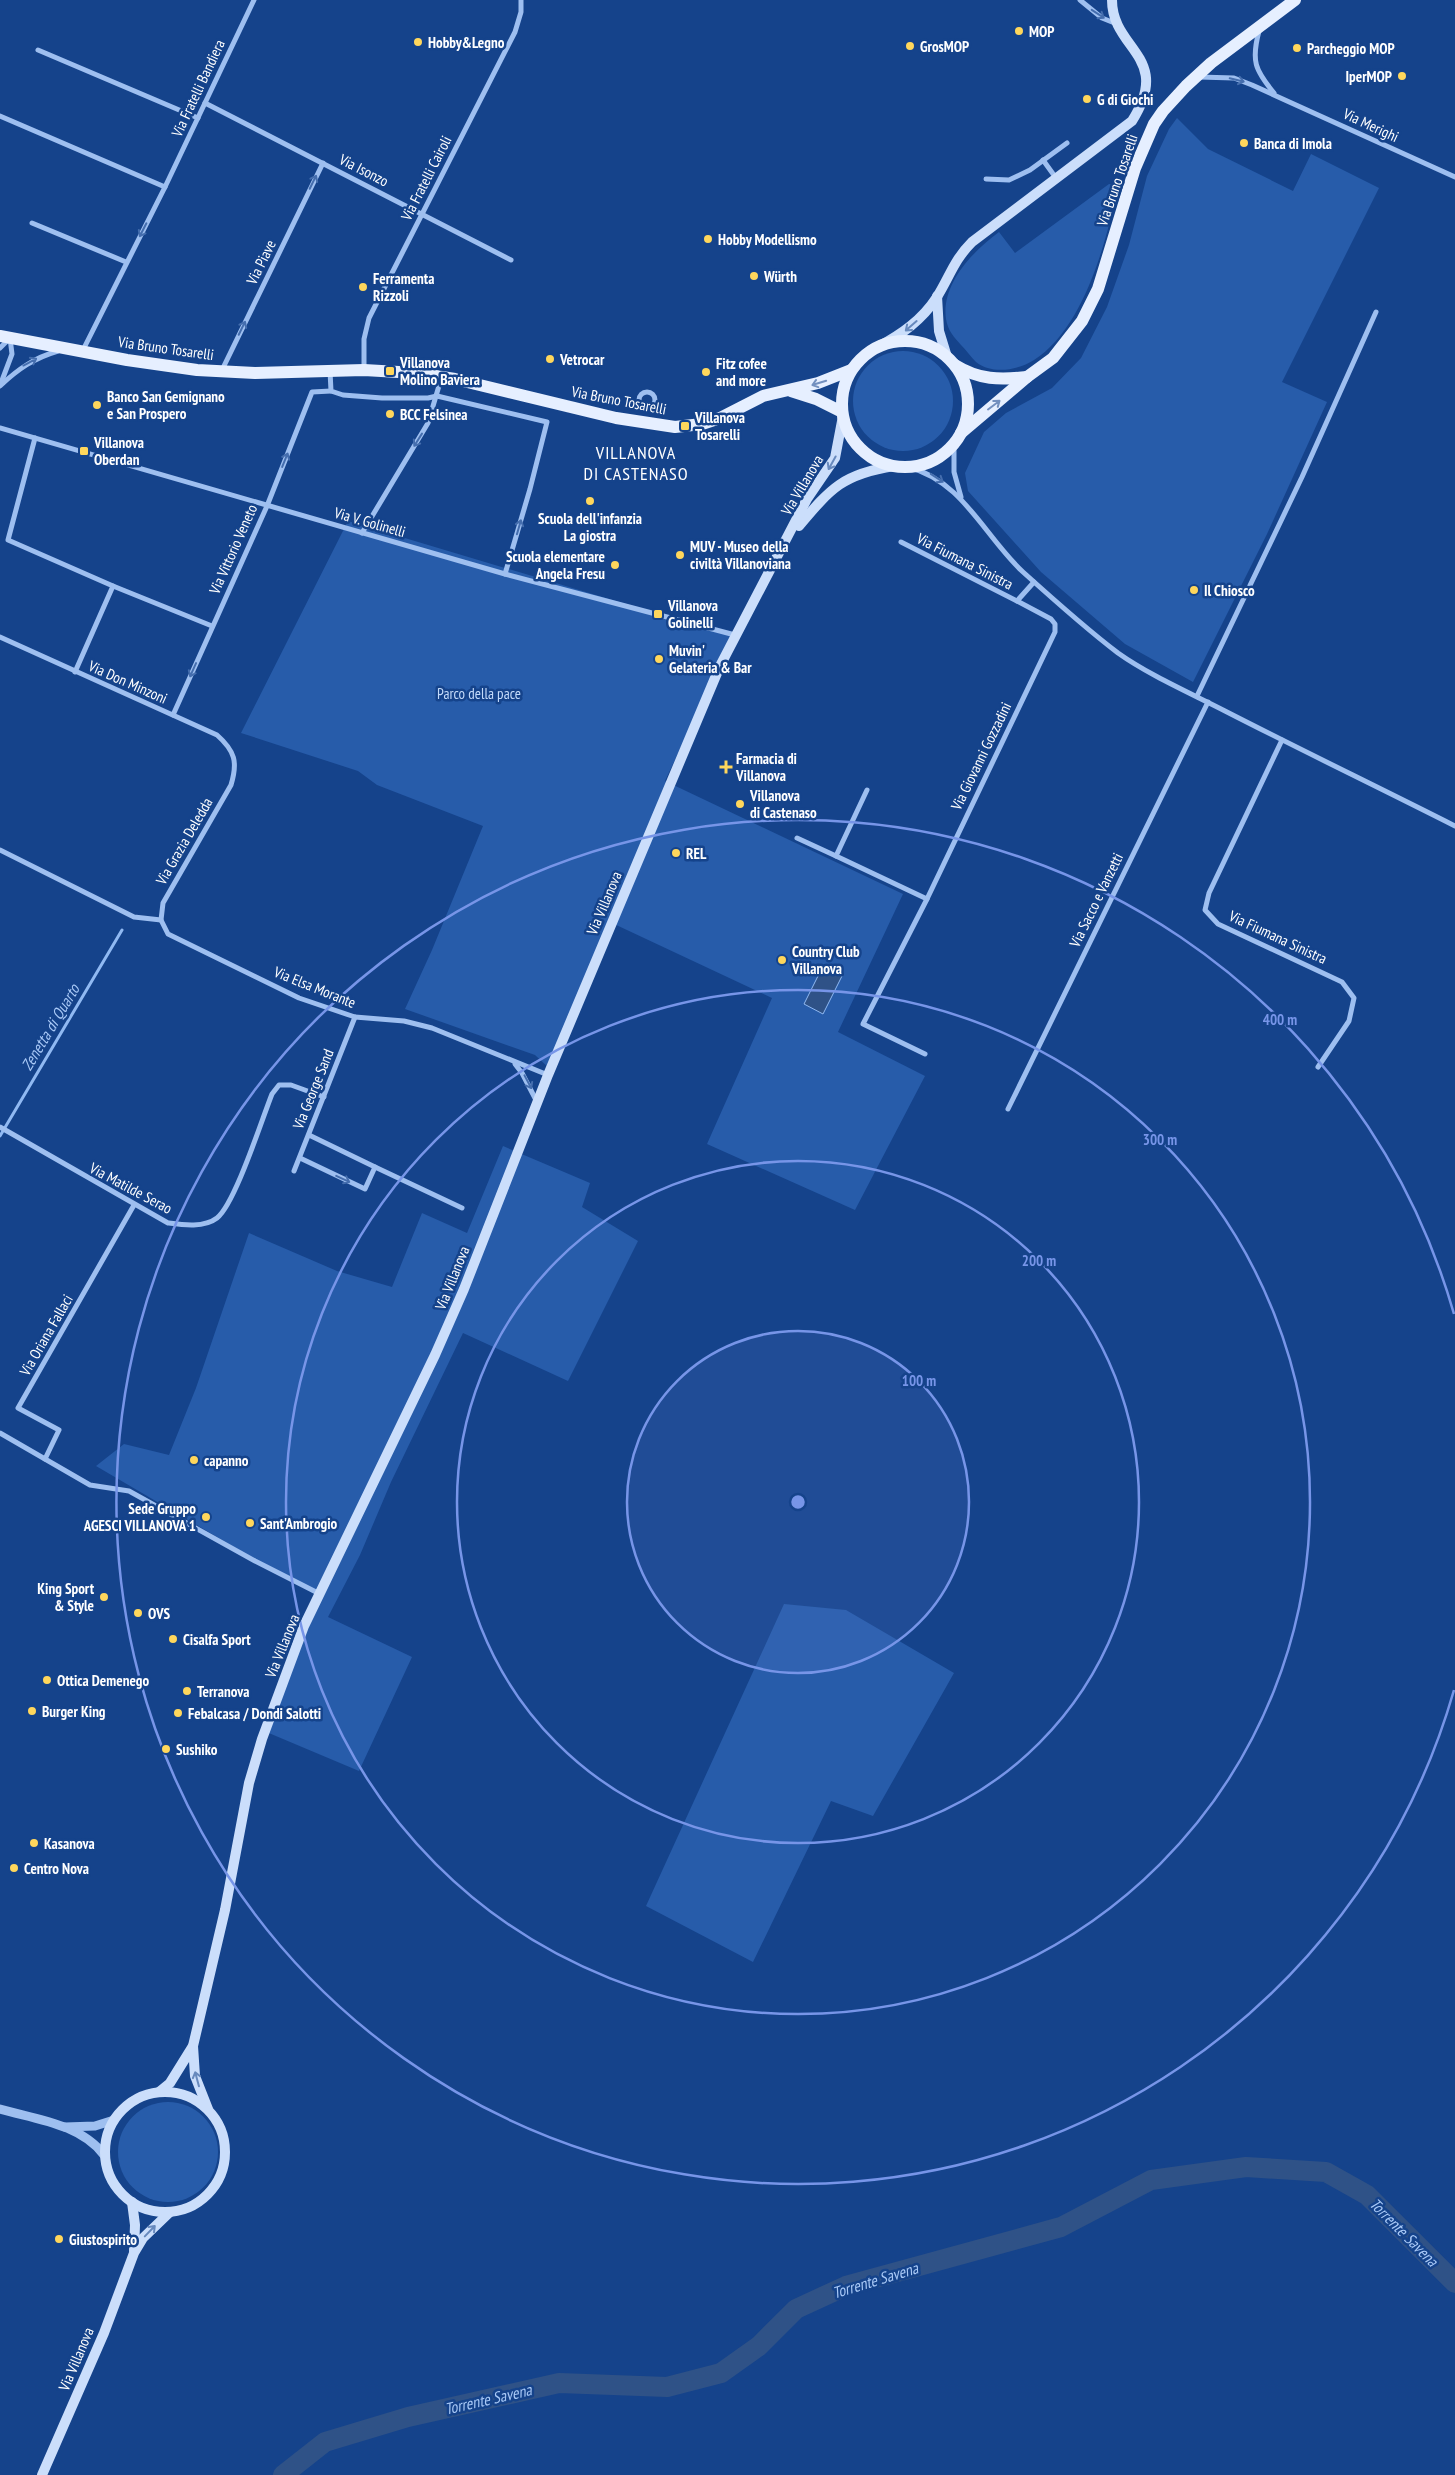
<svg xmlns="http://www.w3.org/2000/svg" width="1455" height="2475" viewBox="0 0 1455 2475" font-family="'PT Sans Narrow',sans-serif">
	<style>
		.green { fill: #275caa }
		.water { fill: #2f5287; stroke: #90b9f2 }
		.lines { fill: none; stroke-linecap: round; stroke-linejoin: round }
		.stream { stroke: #90b9f2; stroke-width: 3 }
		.river { stroke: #2f5287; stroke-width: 20 }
		.minor { stroke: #9ebff0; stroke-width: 5 }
		.tertiary { stroke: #9ebff0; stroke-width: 9 }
		.secondary { stroke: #cbdefb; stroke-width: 10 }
		.primary { stroke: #e6efff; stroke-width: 12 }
		.oneway { stroke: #456eae }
		.oneway2 { stroke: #6789bd }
		.oneway3 { stroke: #7390bf }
		.ring { fill: none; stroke: #7795e8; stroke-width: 2.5 }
		.poi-dot { fill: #ffd75c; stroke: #15438b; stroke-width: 2 }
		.labels { text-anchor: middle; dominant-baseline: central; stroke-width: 5; stroke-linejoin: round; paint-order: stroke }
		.poi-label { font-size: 15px; font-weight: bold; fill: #fff; stroke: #15438b; text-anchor: start }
		.street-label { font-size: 15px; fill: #fff; stroke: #15438b }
		.park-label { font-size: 15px; fill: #c4dbfb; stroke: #15438b }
		.water-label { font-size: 16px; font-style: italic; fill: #a9c9f7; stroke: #15438b }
		.quarter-label { font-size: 18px; letter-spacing: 1px; fill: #fff; stroke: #15438b }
		.centre { fill: #7795e8; stroke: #15438b; stroke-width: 2.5 }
		.ring-label { font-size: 15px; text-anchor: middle; font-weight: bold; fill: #7795e8; stroke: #15438b; stroke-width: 5; stroke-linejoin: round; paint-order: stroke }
	</style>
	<rect width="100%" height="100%" fill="#15438b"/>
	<g class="green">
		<polygon points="1177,118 1208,149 1293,191 1311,154 1379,188 1282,382 1327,402 1267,534 1193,682 1125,644 1041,572 968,491 965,473 984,432 1006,413 1052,388 1081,358 1107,307 1129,245 1147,176 1169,129"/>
		<path d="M1109,184L1116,185L1117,190C1106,244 1083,329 1034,360C1019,370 992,375 976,362C971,357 966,350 961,345C954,337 948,331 946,319C941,284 973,251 999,232L1015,253Z"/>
		<circle cx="903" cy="401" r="50"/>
		<polygon points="348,521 733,636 665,781 903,894 838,1032 925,1076 855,1210 707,1144 772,998 612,923 549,1068 535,1055 405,1009 432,950 483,826 377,785 358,771 241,733"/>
		<polygon points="503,1146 590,1183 582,1207 638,1241 568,1381 463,1333 391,1482 360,1555 328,1617 412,1657 359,1771 264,1731 316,1595 96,1466 124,1444 169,1455 196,1388 249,1233 337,1271 392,1287 422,1213 467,1233"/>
		<polygon points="784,1604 846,1610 954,1673 873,1816 831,1801 753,1962 646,1906"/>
		<circle cx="168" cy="2152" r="50"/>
	</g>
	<polygon class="water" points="823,966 842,976 823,1014 804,1004"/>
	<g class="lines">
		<polyline class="stream" points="0,1136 122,930"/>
		<polyline class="river" points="283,2475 325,2442 408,2417 559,2383 667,2387 721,2373 759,2346 796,2309 846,2286 1061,2227 1151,2180 1246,2167 1326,2172 1367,2195 1455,2283"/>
		<g class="minor">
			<polyline points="1080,0 1102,18 1117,24"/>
			<path d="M1259,31C1251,61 1255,70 1274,93"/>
			<polyline points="38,50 198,118"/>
			<polyline points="1199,77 1234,78 1252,85 1455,177"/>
			<polyline points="205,103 511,260"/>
			<polyline points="0,116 165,187"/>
			<polyline points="1043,160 1056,178"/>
			<polyline points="986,179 1009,180 1030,170 1067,143"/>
			<polyline points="32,223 126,262"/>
			<polyline points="0,348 10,338 12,354 1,383"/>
			<polyline points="83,350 165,187 254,0"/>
			<polyline points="222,370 323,163"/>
			<polyline points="364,370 364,339 369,318 515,32 521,12 521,0"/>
			<polyline points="330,371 331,391 343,395 382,398 428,398 437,396 547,422 530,489 505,574"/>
			<path d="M0,386C18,369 34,358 58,351"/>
			<circle cx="647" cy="400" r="8"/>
			<polyline points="0,428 505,574 735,635"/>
			<polyline points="35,438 8,540 113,586 75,672"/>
			<polyline points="954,444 954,472 961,497"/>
			<path d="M908,467C963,481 984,536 1023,572C1054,600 1085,628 1118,653C1149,675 1190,693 1225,711C1301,750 1378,787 1455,826"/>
			<polyline points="362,533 428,423 441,379"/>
			<polyline points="901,542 1017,601"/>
			<polyline points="113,586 212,626"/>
			<path d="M0,637L217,735C235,751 238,762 231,785L163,903L161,920L168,934L299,998L355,1017L404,1021L432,1028L548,1075"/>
			<polyline points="1197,696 1302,477 1376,312"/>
			<polyline points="173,715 267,506 312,392 331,391"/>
			<polyline points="1282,740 1209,893 1205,910 1218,924 1342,982 1354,998 1349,1021 1318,1067"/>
			<polyline points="867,790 836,856 927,899"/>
			<polyline points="797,838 836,856"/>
			<polyline points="0,850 134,917 161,920"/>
			<polyline points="925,1054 863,1024 927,899 1055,632 1055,624 1051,619 1017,601 1034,582"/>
			<polyline points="515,1064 522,1073 537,1102"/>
			<polyline points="1008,1109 1208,702"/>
			<path d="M0,1127L168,1223C183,1225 204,1228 217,1218C235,1204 262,1119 272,1094L279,1085H291L324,1097"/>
			<polyline points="300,1158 365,1189 375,1167 309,1135"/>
			<polyline points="375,1167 462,1208"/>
			<polyline points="294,1171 355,1017"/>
			<polyline points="0,1433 90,1485 129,1491 255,1561 320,1594"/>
			<polyline points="45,1459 59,1430 18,1408 134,1205"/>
		</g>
		<g class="tertiary">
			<path d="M0,2109C35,2119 81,2124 104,2155"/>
			<polyline points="65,2127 95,2126 114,2120"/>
		</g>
		<g class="secondary">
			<polyline points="937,296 939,331 947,357"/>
			<path d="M878,347C902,334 922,320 937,297C950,276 954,260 972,242L1132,121C1173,56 1112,50 1112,0"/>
			<path d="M799,526C831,488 843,474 894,466"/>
			<polyline points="193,2046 195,2076 208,2109"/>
			<polyline points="159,2092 170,2083 193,2046 225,1910 249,1783 262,1739 304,1626 435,1355 464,1289 548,1075 720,666 807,499 835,458 843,416"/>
			<circle cx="165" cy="2152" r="60"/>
			<polyline points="132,2202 135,2225 134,2251"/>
			<polyline points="42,2475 104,2333 134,2253 143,2238 170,2212"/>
		</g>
		<g class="primary">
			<polyline points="0,336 127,360 197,370 255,373 364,370 416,373 455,379 616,418 675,427 702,424 720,418 763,396 818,383 851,370"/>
			<circle cx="905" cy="404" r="63"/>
			<path d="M955,365C979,380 1000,380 1027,377"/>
			<polyline points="791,391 816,399 842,412"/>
			<polyline points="961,433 1027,377 1053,358 1082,321 1098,289 1135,168 1154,124 1163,111 1186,86 1211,63 1295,0"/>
		</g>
	</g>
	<defs><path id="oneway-shaft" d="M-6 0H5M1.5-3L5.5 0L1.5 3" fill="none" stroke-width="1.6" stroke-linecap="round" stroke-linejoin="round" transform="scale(1.25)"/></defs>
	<g class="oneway">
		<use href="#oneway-shaft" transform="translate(1098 14) rotate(33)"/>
		<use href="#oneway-shaft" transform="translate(1237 80) rotate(14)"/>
		<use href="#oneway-shaft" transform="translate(313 182) rotate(-64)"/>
		<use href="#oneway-shaft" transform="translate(143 230) rotate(117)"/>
		<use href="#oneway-shaft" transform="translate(242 328) rotate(-64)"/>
		<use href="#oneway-shaft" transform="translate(30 362) rotate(-28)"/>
		<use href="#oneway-shaft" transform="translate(418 440) rotate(122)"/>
		<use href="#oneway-shaft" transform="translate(285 460) rotate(-68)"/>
		<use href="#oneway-shaft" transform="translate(937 478) rotate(33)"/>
		<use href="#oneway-shaft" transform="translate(519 527) rotate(-74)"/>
		<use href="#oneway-shaft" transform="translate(193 670) rotate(114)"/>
		<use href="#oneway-shaft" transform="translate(528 1082) rotate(62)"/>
		<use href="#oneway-shaft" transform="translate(343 1179) rotate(25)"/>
	</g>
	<g class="oneway2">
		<use href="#oneway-shaft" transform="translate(911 326) rotate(139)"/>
		<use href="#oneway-shaft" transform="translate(832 463) rotate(119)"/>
		<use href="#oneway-shaft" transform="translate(197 2079) rotate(-105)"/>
		<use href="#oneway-shaft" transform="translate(150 2231) rotate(-46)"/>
	</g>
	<g class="oneway3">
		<use href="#oneway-shaft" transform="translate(819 383) rotate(163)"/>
		<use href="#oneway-shaft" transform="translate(994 405) rotate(-37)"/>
	</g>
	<circle cx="798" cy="1502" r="171" fill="#7795e8" fill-opacity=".12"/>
	<g class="ring">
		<circle cx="798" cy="1502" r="171"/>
		<circle cx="798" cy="1502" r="341"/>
		<circle cx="798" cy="1502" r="512"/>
		<path d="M1454 1690A682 682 0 1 1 1454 1314"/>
	</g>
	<g class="poi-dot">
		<circle cx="1019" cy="31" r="5"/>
		<circle cx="418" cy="42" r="5"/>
		<circle cx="910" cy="46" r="5"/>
		<circle cx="1297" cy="48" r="5"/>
		<circle cx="1402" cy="76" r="5"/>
		<circle cx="1087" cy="99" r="5"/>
		<circle cx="1244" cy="143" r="5"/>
		<circle cx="708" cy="239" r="5"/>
		<circle cx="754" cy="276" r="5"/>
		<circle cx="363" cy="287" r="5"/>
		<circle cx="550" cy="359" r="5"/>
		<rect x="385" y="366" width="10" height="10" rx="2.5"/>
		<circle cx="706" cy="372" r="5"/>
		<circle cx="97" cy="405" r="5"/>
		<circle cx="390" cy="414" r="5"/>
		<rect x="680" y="421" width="10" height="10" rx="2.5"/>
		<rect x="79" y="446" width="10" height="10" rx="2.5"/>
		<circle cx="590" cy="501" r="5"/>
		<circle cx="680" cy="555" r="5"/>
		<circle cx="615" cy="565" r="5"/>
		<circle cx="1194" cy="590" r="5"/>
		<rect x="653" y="609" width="10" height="10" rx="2.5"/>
		<circle cx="659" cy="659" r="5"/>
		<path d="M723.5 759.5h5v5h5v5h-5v5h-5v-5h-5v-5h5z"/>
		<circle cx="740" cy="804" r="5"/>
		<circle cx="676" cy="853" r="5"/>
		<circle cx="782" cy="960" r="5"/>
		<circle cx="194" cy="1460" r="5"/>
		<circle cx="206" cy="1517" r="5"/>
		<circle cx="250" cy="1523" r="5"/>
		<circle cx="104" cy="1597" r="5"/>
		<circle cx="138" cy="1613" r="5"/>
		<circle cx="173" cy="1639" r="5"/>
		<circle cx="47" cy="1680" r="5"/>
		<circle cx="187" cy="1691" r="5"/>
		<circle cx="32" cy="1711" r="5"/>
		<circle cx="178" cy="1713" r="5"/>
		<circle cx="166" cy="1749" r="5"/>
		<circle cx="34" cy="1843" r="5"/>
		<circle cx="14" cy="1868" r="5"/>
		<circle cx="59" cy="2239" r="5"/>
	</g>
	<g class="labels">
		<g class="poi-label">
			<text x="1029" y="31">MOP</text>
			<text x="428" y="42">Hobby&amp;Legno</text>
			<text x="920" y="46">GrosMOP</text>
			<text x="1307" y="48">Parcheggio MOP</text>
			<text x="1392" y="76" text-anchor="end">IperMOP</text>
			<text x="1097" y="99">G di Giochi</text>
			<text x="1254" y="143">Banca di Imola</text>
			<text x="718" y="239">Hobby Modellismo</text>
			<text x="764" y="276">Würth</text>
			<text x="373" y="278">Ferramenta<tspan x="373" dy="17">Rizzoli</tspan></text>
			<text x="560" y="359">Vetrocar</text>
			<text x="400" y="362">Villanova<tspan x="400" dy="17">Molino Baviera</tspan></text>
			<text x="716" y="363">Fitz cofee<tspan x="716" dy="17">and more</tspan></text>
			<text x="107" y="396">Banco San Gemignano<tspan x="107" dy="17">e San Prospero</tspan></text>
			<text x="400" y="414">BCC Felsinea</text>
			<text x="695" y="417">Villanova<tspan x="695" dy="17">Tosarelli</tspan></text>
			<text x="94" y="442">Villanova<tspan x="94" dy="17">Oberdan</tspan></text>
			<text x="590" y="518" text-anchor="middle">Scuola dell'infanzia<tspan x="590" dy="17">La giostra</tspan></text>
			<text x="690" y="546">MUV - Museo della<tspan x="690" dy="17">civiltà Villanoviana</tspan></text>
			<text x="605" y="556" text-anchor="end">Scuola elementare<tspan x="605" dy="17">Angela Fresu</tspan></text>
			<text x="1204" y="590">Il Chiosco</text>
			<text x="668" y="605">Villanova<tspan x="668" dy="17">Golinelli</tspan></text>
			<text x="669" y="650">Muvin'<tspan x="669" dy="17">Gelateria &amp; Bar</tspan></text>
			<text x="736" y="758">Farmacia di<tspan x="736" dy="17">Villanova</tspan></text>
			<text x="750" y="795">Villanova<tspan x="750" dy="17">di Castenaso</tspan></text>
			<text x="686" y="853">REL</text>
			<text x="792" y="951">Country Club<tspan x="792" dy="17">Villanova</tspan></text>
			<text x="204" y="1460">capanno</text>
			<text x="196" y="1508" text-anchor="end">Sede Gruppo<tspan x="196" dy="17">AGESCI VILLANOVA 1</tspan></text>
			<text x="260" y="1523">Sant'Ambrogio</text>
			<text x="94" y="1588" text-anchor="end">King Sport<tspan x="94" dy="17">&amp; Style</tspan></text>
			<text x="148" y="1613">OVS</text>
			<text x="183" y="1639">Cisalfa Sport</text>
			<text x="57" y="1680">Ottica Demenego</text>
			<text x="197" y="1691">Terranova</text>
			<text x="42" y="1711">Burger King</text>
			<text x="188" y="1713">Febalcasa / Dondi Salotti</text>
			<text x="176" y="1749">Sushiko</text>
			<text x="44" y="1843">Kasanova</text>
			<text x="24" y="1868">Centro Nova</text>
			<text x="69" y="2239">Giustospirito</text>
		</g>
		<g class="street-label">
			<text transform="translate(198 88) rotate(-65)">Via Fratelli Bandiera</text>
			<text transform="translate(1371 125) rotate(25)">Via Merighi</text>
			<text transform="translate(364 170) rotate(27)">Via Isonzo</text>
			<text transform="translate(426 178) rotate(-63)">Via Fratelli Cairoli</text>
			<text transform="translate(1117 180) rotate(-71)">Via Bruno Tosarelli</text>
			<text transform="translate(261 262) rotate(-64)">Via Piave</text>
			<text transform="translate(166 348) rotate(8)">Via Bruno Tosarelli</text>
			<text transform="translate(619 400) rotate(11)">Via Bruno Tosarelli</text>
			<text transform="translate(802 485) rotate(-59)">Via Villanova</text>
			<text transform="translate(370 522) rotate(16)">Via V. Golinelli</text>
			<text transform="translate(233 549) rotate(-66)">Via Vittorio Veneto</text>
			<text transform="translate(965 561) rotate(27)">Via Fiumana Sinistra</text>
			<text transform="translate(128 682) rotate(24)">Via Don Minzoni</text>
			<text transform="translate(981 756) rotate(-64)">Via Giovanni Gozzadini</text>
			<text transform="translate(184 841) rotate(-60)">Via Grazia Deledda</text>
			<text transform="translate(1096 900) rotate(-64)">Via Sacco e Vanzetti</text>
			<text transform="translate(604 903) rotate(-67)">Via Villanova</text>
			<text transform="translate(1278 937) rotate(25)">Via Fiumana Sinistra</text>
			<text transform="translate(315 987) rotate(22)">Via Elsa Morante</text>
			<text transform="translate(313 1089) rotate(-68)">Via George Sand</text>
			<text transform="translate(131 1188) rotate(28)">Via Matilde Serao</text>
			<text transform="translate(452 1278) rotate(-68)">Via Villanova</text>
			<text transform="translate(46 1335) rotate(-60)">Via Oriana Fallaci</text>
			<text transform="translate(282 1646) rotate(-68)">Via Villanova</text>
			<text transform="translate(76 2359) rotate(-67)">Via Villanova</text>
		</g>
		<g class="park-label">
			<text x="479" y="693">Parco della pace</text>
		</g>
		<g class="water-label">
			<text transform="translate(50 1027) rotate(-59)">Zenetta di Quarto</text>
			<text transform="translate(1404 2232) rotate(45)">Torrente Savena</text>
			<text transform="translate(875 2280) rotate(-17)">Torrente Savena</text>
			<text transform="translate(488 2399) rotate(-13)">Torrente Savena</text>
		</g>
		<g class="quarter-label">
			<text x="636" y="452">VILLANOVA<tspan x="636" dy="21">DI CASTENASO</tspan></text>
		</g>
	</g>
	<circle cx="798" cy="1502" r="8" class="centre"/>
	<g class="ring-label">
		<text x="1280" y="1025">400 m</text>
		<text x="1160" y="1145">300 m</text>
		<text x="1039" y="1266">200 m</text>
		<text x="919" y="1386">100 m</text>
	</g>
</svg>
